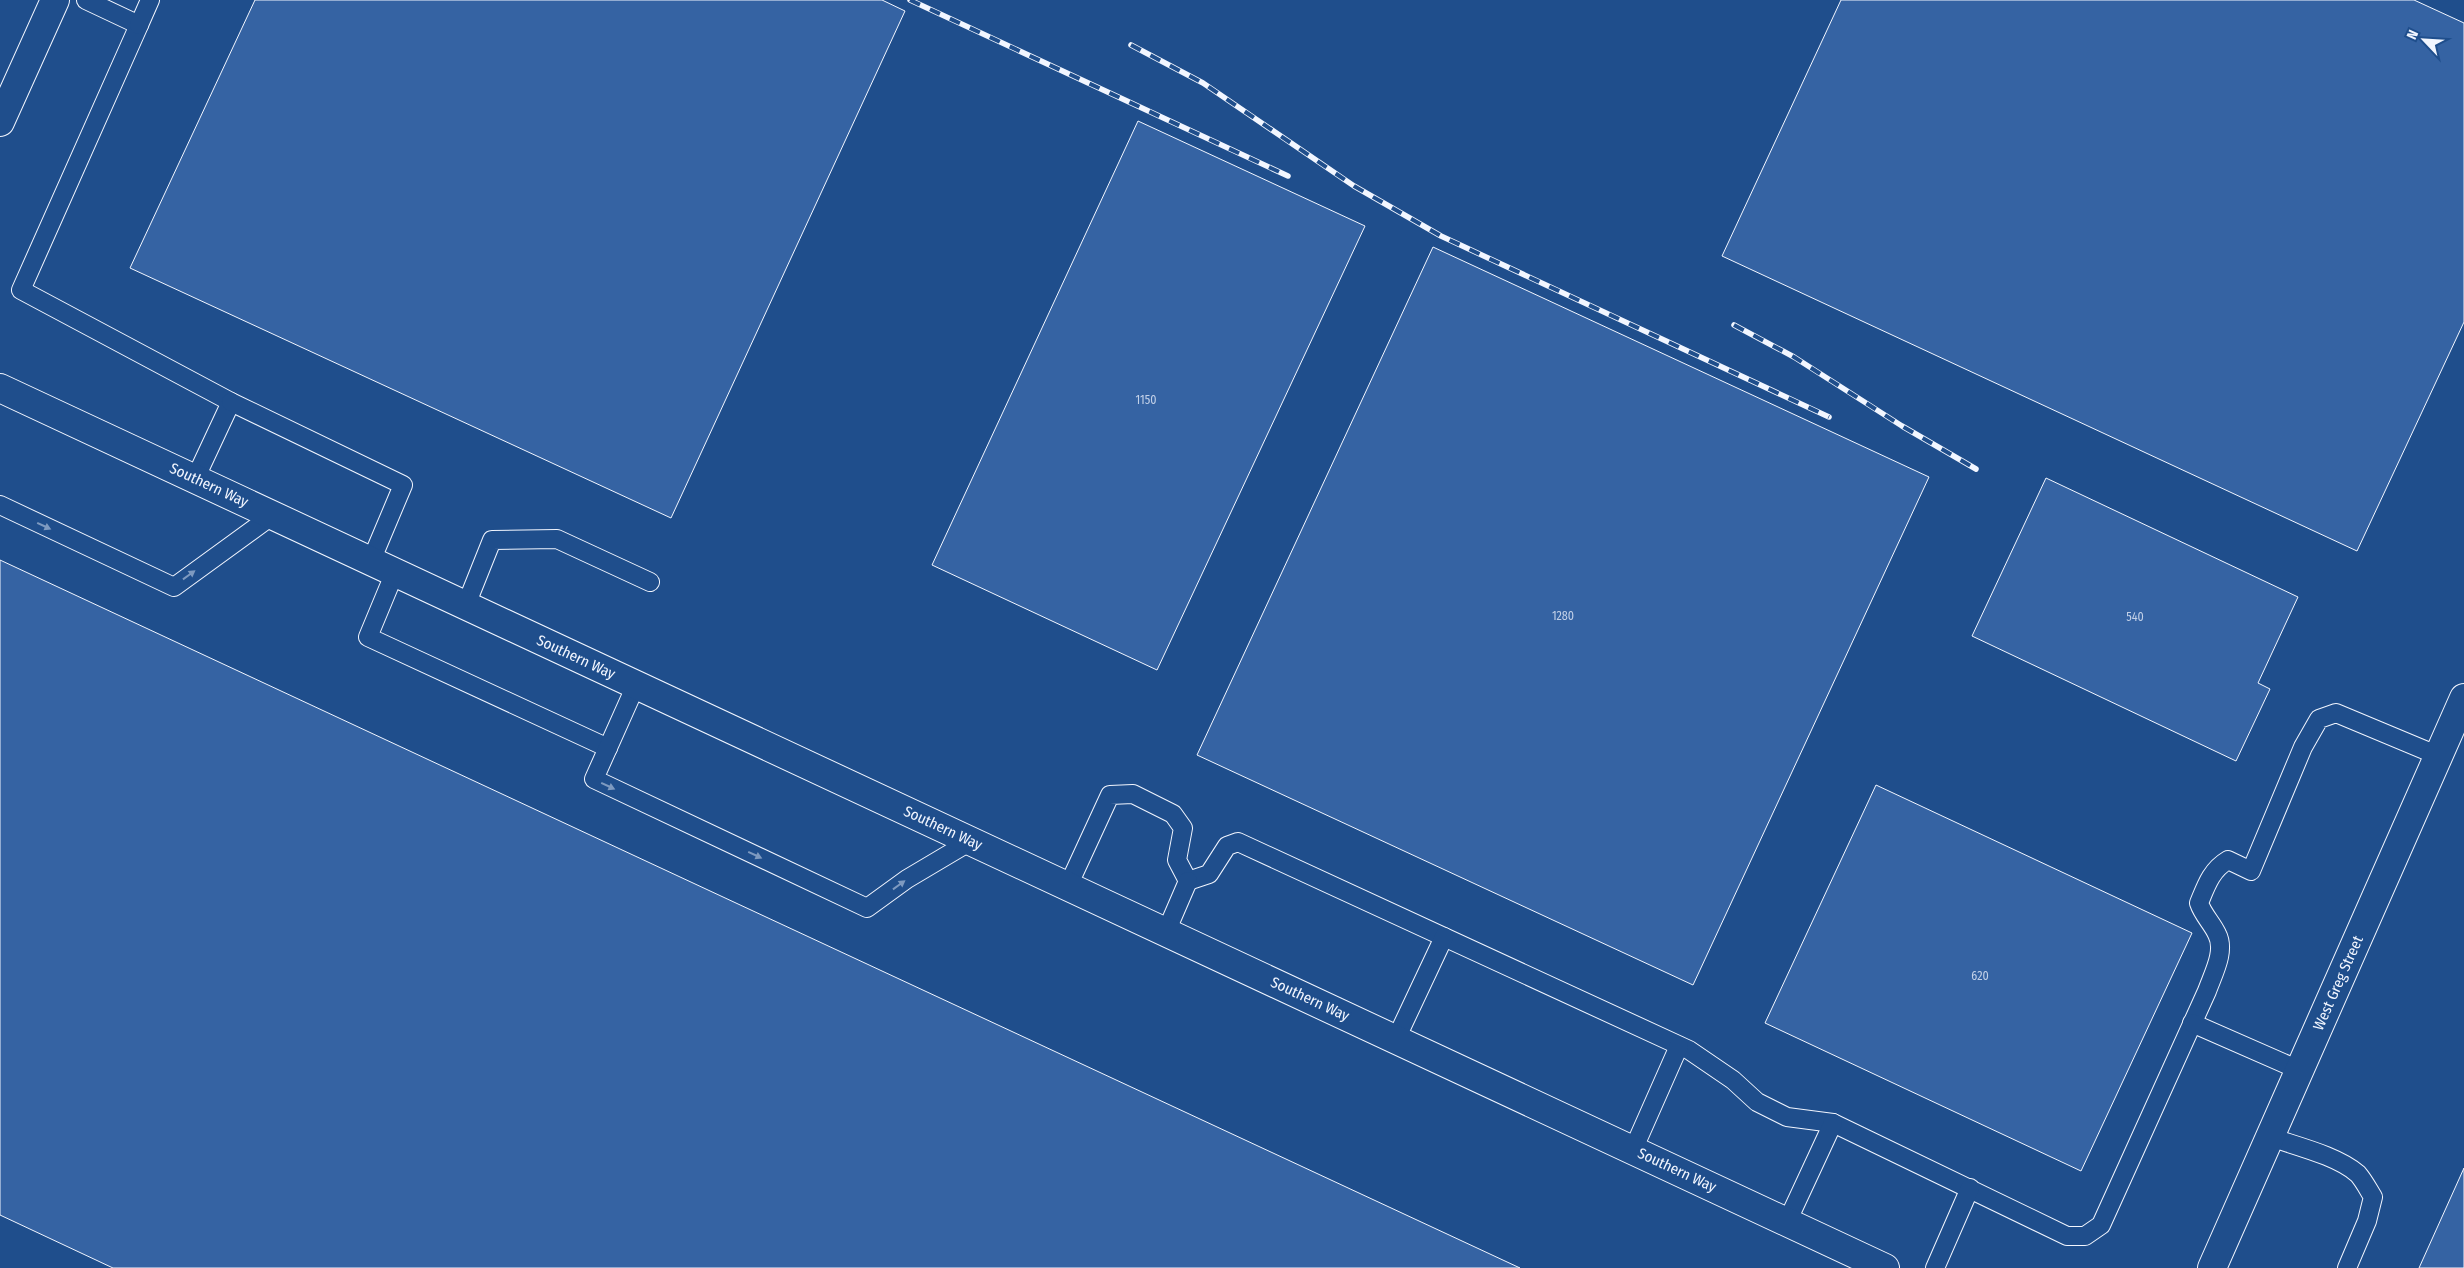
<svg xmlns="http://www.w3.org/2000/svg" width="2464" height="1268" viewBox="0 0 2464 1268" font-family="'Fira Sans Condensed',sans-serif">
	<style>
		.building { fill: #3563a3; stroke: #f2f6ff }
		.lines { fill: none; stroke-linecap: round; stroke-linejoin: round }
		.lane-casing { stroke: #f2f6ff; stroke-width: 20 }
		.street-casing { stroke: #f2f6ff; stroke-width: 30 }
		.secondary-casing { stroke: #f2f6ff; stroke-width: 30 }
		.lane { stroke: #1f4e8c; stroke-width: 18 }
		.street { stroke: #1f4e8c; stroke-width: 28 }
		.secondary { stroke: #1f4e8c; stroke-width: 28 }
		.rail-casing { stroke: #f2f6ff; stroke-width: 5.5 }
		.rail { stroke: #1f4e8c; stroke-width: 4; stroke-dasharray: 11; stroke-linecap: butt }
		.oneway { fill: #7e9ac0 }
		.labels { text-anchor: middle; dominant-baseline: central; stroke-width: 4; stroke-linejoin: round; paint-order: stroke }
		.number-label { font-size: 12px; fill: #c3d1e8 }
		.street-label { font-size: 15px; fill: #f2f6ff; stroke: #1f4e8c }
	</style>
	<rect width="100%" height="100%" fill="#1f4e8c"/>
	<g class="building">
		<polygon points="255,0 882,0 905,11 671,518 130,268"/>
		<polygon points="1841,0 2414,0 2464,23 2464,322 2357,551 1722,256"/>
		<polygon points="1138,121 1365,226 1157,670 932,565"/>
		<polygon points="1433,247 1929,477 1693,985 1197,755"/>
		<polygon points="2046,478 2298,597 2258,683 2270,689 2236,761 1972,636"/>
		<polygon points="0,560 708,890 1520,1268 113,1268 0,1215"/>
		<polygon points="1876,785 2192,933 2081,1171 1765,1023"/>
		<polygon points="2464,1168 2464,1268 2419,1268"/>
	</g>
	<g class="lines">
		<g class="lane-casing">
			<g id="lane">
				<polyline points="86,0 139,25 21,290 231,402 195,479"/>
				<polyline points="139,25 150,0"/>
				<polyline points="231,402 403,485 371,561"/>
				<polyline points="0,505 174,587 273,515"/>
				<polyline points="395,572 368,637 608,748"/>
				<polyline points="466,605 492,540 557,539 650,582"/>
				<polyline points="636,685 594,779 867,908 907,879 971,841"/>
				<path d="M1068,886L1110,795L1133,794L1173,814L1183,828L1177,860L1188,881L1209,874L1227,846L1238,842L1689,1050L1733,1080L1757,1102L1787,1117L1833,1123L2067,1236H2085L2101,1225L2207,991C2213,974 2226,951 2217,934C2212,923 2203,915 2199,903C2206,886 2211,870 2228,860L2251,871L2303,747L2319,719L2336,713L2439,756"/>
				<polyline points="1166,932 1188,881"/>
				<polyline points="2192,1023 2299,1070"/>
				<polyline points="1396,1039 1444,937"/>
				<path d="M2270,1137C2296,1146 2338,1156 2358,1174C2364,1181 2368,1189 2373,1197L2367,1221L2347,1268"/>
				<polyline points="1633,1150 1679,1046"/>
				<polyline points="1787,1222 1833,1123"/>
				<polyline points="1935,1268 1970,1188"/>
			</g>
		</g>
		<g class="street-casing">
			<g id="street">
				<polyline points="0,122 55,0"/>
				<polyline points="0,388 1885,1268"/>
			</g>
		</g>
		<g class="secondary-casing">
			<polyline id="secondary" points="2212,1268 2464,698"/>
		</g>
		<use href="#lane" class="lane"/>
		<use href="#street" class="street"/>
		<use href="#secondary" class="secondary"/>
		<g class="rail-casing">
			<g id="rail">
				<polyline points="910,0 1288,176"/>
				<polyline points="1131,45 1203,83 1354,186 1441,236 1829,417"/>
				<polyline points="1734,325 1794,357 1902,426 1976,469"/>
			</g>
		</g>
		<use href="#rail" class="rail"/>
	</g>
	<defs><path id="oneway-solid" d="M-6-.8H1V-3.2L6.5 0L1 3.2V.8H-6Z" transform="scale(1.25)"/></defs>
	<g class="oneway">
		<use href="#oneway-solid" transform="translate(44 526) rotate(25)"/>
		<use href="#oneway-solid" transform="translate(189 575) rotate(-36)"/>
		<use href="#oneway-solid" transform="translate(608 786) rotate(25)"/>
		<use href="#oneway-solid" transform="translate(755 855) rotate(25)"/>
		<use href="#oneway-solid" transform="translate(899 885) rotate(-36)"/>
	</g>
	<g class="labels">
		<g class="number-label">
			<text x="1146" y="400">1150</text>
			<text x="1563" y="616">1280</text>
			<text x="2135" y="617">540</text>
			<text x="1980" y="976">620</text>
		</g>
		<g class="street-label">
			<text transform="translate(209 485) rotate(25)">Southern Way</text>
			<text transform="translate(576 657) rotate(25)">Southern Way</text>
			<text transform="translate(943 828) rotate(25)">Southern Way</text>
			<text transform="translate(2338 983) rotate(-66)">West Greg Street</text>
			<text transform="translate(1310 999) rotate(25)">Southern Way</text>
			<text transform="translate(1677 1170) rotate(25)">Southern Way</text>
		</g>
	</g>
	<g transform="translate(2424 40) rotate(295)" stroke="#1f4e8c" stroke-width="4" paint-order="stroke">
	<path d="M0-4L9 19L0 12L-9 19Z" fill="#f2f6ff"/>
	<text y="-8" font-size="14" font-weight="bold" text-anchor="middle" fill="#f2f6ff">N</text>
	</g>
</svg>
